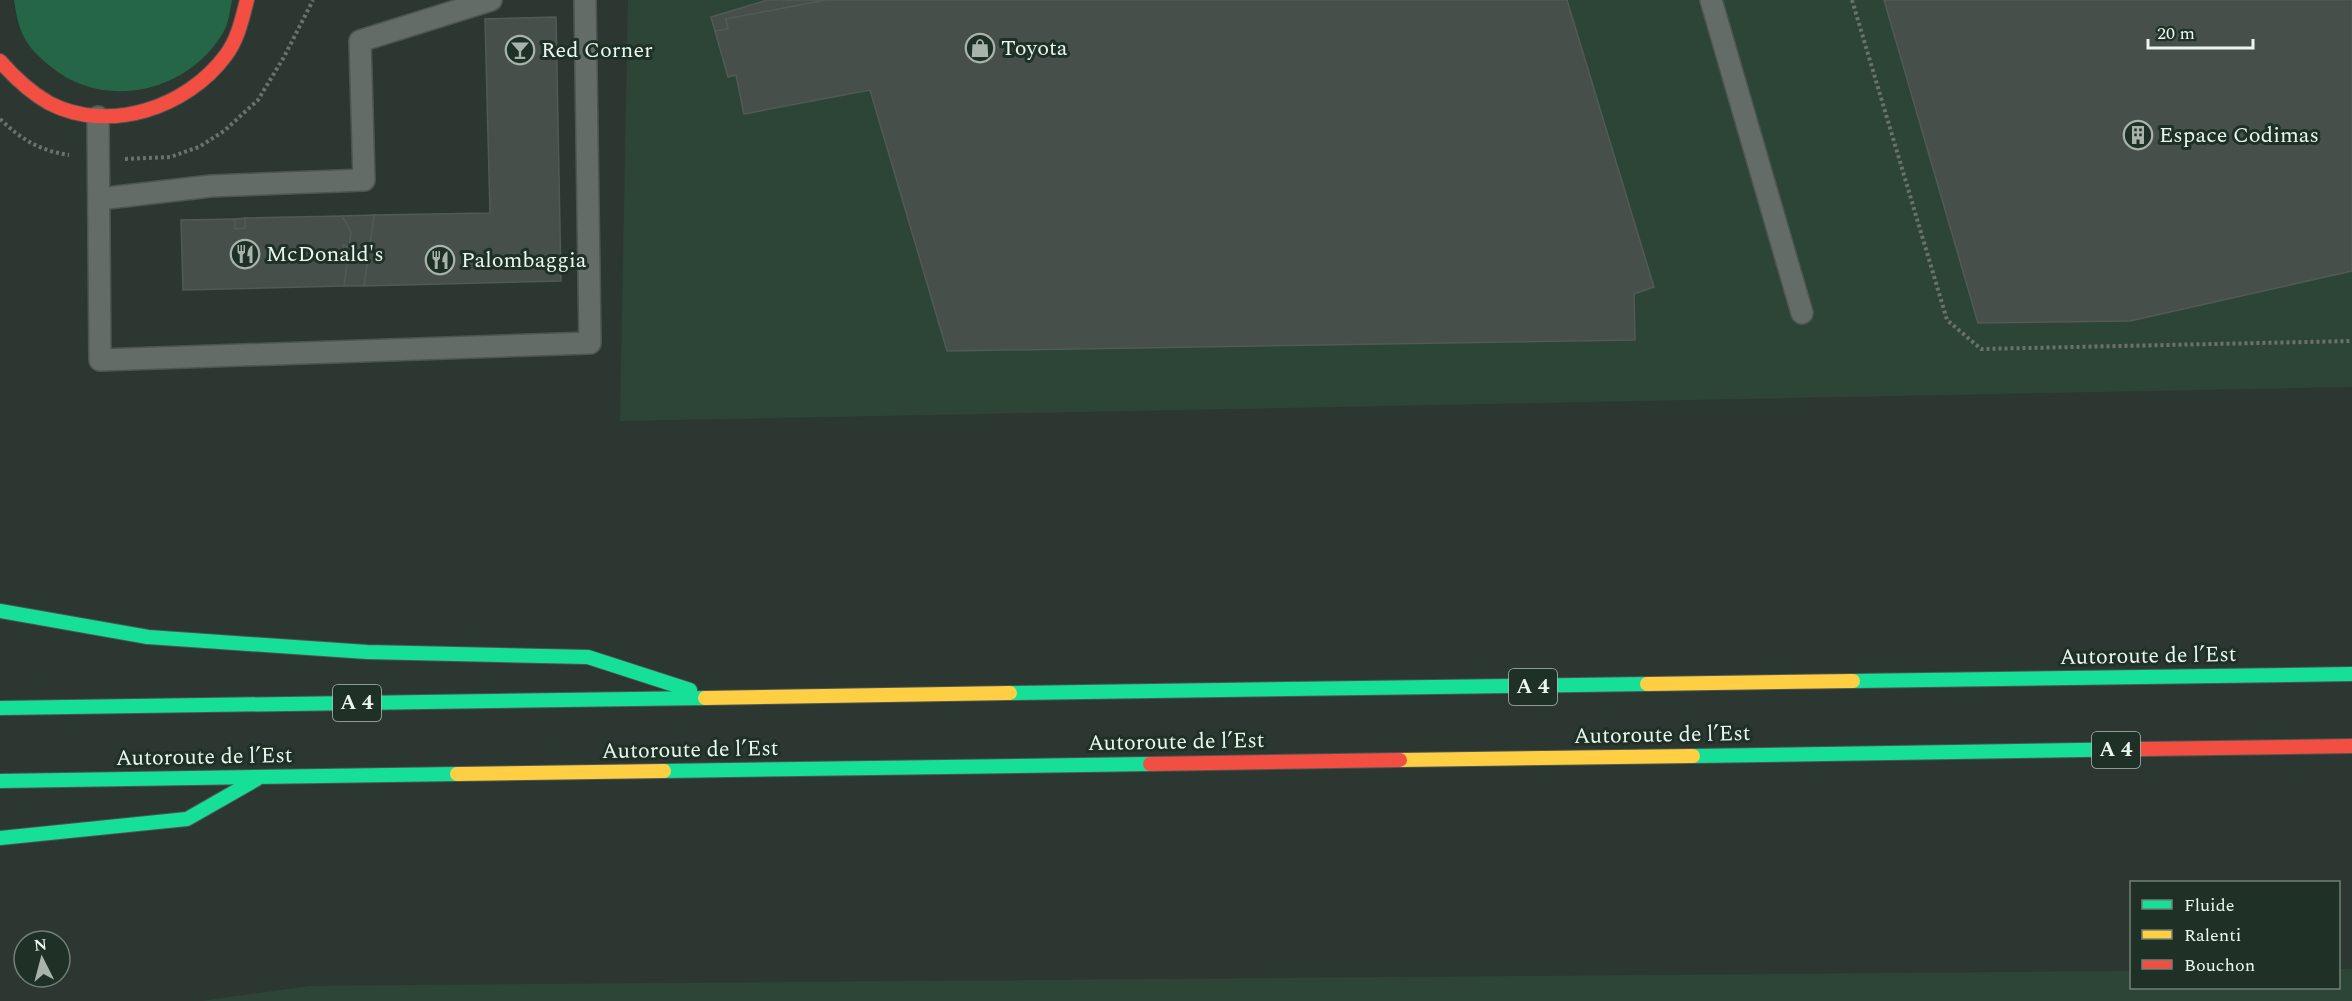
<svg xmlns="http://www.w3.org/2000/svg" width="2352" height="1001" viewBox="0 0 2352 1001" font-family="Spectral,serif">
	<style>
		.built { fill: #2d4537 }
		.green { fill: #246646 }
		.building { fill: #464f49; stroke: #515a55; stroke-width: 1.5 }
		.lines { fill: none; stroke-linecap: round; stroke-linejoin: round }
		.lane-casing { stroke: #4d5551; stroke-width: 24 }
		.fast-casing { stroke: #4d5551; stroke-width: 16 }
		.slow-casing { stroke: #4d5551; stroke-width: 16 }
		.jam-casing { stroke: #4d5551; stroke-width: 16 }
		.path { stroke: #6a726d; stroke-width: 4; stroke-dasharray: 3 3; stroke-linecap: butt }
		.lane { stroke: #646c67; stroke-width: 21 }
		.fast { stroke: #16e098; stroke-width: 14 }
		.slow { stroke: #ffcf43; stroke-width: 14 }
		.jam { stroke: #f24e42; stroke-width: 14 }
		.labels { text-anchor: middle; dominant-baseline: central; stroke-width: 6; stroke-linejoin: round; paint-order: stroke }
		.shield { fill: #1f3126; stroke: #aebbb3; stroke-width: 1.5 }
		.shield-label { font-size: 21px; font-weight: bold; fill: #ebf6ef }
		.poi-label { font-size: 22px; fill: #ebf6ef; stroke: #1f3126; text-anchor: start }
		.street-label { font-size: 22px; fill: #ebf6ef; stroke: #1f3126 }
	</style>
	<rect width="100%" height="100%" fill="#2d3731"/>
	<g class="built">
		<polygon points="628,0 2352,0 2352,387 620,421"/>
		<polygon points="2339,969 2352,969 2352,1001 201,1001 309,986 2131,971 2132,988 2338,988"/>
	</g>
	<path class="green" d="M14,0H232C230,10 229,22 224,31C190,92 104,112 50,66C40,58 29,48 23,35C18,25 16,12 14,0Z"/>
	<g class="building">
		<polygon points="767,0 826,0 726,19 728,29 715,31 711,17"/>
		<polygon points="826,0 1567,0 1654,287 1634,294 1635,340 947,351 870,90 744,114 736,75 728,77 715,31 728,29 726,19"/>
		<polygon points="1884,0 2352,0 2352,271 2130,321 1978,323"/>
		<polygon points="556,17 561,281 364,286 374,215 490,213 485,19"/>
		<polygon points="374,215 364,286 344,286 348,255 344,255 343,245 349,247 351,232 342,216"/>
		<polygon points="342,216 351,232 349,247 343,245 344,255 348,255 344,286 183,290 181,220 235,219 235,229 245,228 245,218"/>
		<polygon points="245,218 245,228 235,229 235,219"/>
	</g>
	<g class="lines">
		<g class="lane-casing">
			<g id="lane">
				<polyline points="1711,0 1802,313"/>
				<polyline points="98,117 100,360 590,343 585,0"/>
				<polyline points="99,199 211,186 364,180 360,41 491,0"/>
			</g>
		</g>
		<g class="fast-casing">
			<g id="fast">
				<polyline points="0,611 148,637 367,652 588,657 690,690"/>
				<polyline points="1853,681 2352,674"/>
				<polyline points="1010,693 1647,684"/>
				<polyline points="0,708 705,698"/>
				<polyline points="1693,756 2144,749"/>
				<polyline points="664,771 1150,764"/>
				<polyline points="0,781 457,774"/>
				<polyline points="0,838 187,819 257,779"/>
			</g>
		</g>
		<g class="slow-casing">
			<g id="slow">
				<polyline points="1647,684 1853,681"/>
				<polyline points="705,698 1010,693"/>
				<polyline points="1400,760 1693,756"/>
				<polyline points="457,774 664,771"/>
			</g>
		</g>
		<g class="jam-casing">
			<g id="jam">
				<path d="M0,61C14,77 30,92 49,103C109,134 187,108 226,55C238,39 242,19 247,0"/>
				<polyline points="2144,749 2352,746"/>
				<polyline points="1150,764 1400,760"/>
			</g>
		</g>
		<g class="path">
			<polyline points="1852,0 1947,320 1981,349 2352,341"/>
			<path d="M0,119C21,139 40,151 69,155"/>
			<polyline points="125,159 170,157 199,147 224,131 258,100 284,57 313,0"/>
		</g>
		<use href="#lane" class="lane"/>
		<use href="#fast" class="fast"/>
		<use href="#slow" class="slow"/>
		<use href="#jam" class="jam"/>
	</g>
	<defs>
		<g id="shop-ring" transform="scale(1.5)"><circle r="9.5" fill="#1f3126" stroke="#a8b3ac" stroke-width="1.5"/><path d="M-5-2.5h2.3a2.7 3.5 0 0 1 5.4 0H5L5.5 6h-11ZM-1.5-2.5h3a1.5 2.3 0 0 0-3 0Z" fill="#a8b3ac"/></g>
		<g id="bar-ring" transform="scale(1.5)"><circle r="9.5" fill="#1f3126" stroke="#a8b3ac" stroke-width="1.5"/><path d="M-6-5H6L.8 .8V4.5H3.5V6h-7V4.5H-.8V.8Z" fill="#a8b3ac"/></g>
		<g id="building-ring" transform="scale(1.5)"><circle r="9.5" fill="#1f3126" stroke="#a8b3ac" stroke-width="1.5"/><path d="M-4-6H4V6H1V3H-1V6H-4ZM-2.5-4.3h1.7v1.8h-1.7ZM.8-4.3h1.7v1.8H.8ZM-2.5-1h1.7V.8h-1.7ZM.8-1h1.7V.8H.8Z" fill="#a8b3ac"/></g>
		<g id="restaurant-ring" transform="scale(1.5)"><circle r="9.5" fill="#1f3126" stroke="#a8b3ac" stroke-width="1.5"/><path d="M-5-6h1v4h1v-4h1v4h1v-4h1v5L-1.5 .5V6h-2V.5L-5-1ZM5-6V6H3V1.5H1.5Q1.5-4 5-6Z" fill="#a8b3ac"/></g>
	</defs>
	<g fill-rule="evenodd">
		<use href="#shop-ring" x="980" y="48"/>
		<use href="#bar-ring" x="520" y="50"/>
		<use href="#building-ring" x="2138" y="135"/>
		<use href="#restaurant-ring" x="245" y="254"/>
		<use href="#restaurant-ring" x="440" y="260"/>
	</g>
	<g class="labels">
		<g class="shield">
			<rect x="1509" y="669" width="48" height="36" rx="4.5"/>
			<rect x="333" y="685" width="48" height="36" rx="4.5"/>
			<rect x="2092" y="732" width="48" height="36" rx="4.5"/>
		</g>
		<g class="shield-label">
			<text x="1533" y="687">A 4</text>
			<text x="357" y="703">A 4</text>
			<text x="2116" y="750">A 4</text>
		</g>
		<g class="poi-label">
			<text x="1001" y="48">Toyota</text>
			<text x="541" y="50">Red Corner</text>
			<text x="2159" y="135">Espace Codimas</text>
			<text x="266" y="254">McDonald's</text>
			<text x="461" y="260">Palombaggia</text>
		</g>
		<g class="street-label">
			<text transform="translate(2148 656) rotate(-1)">Autoroute de l’Est</text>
			<text transform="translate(1662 735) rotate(-1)">Autoroute de l’Est</text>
			<text transform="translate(1176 742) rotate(-1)">Autoroute de l’Est</text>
			<text transform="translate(690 750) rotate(-1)">Autoroute de l’Est</text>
			<text transform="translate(204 757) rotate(-1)">Autoroute de l’Est</text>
		</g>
	</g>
	<rect x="2130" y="881" width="210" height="108" fill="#1f3126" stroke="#718076" stroke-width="1.5"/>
	<rect x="2142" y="900" width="30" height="9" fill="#16e098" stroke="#718076" stroke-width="1.5"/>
	<text x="2184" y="911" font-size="18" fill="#ebf6ef">Fluide</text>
	<rect x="2142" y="930" width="30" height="9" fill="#ffcf43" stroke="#718076" stroke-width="1.5"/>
	<text x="2184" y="941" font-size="18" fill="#ebf6ef">Ralenti</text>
	<rect x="2142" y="960" width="30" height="9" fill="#f24e42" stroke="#718076" stroke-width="1.5"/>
	<text x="2184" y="971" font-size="18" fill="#ebf6ef">Bouchon</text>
	<g transform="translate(42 959) rotate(354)"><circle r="28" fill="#1f3126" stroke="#718076" stroke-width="1.5"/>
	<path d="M0-4.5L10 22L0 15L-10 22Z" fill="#a8b3ac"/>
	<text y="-9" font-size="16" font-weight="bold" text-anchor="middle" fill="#ebf6ef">N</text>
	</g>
	<path d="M2148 39v9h105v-9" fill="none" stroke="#ebf6ef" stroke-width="3"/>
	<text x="2157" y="39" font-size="18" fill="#ebf6ef" stroke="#1f3126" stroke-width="4.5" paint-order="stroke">20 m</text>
</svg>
